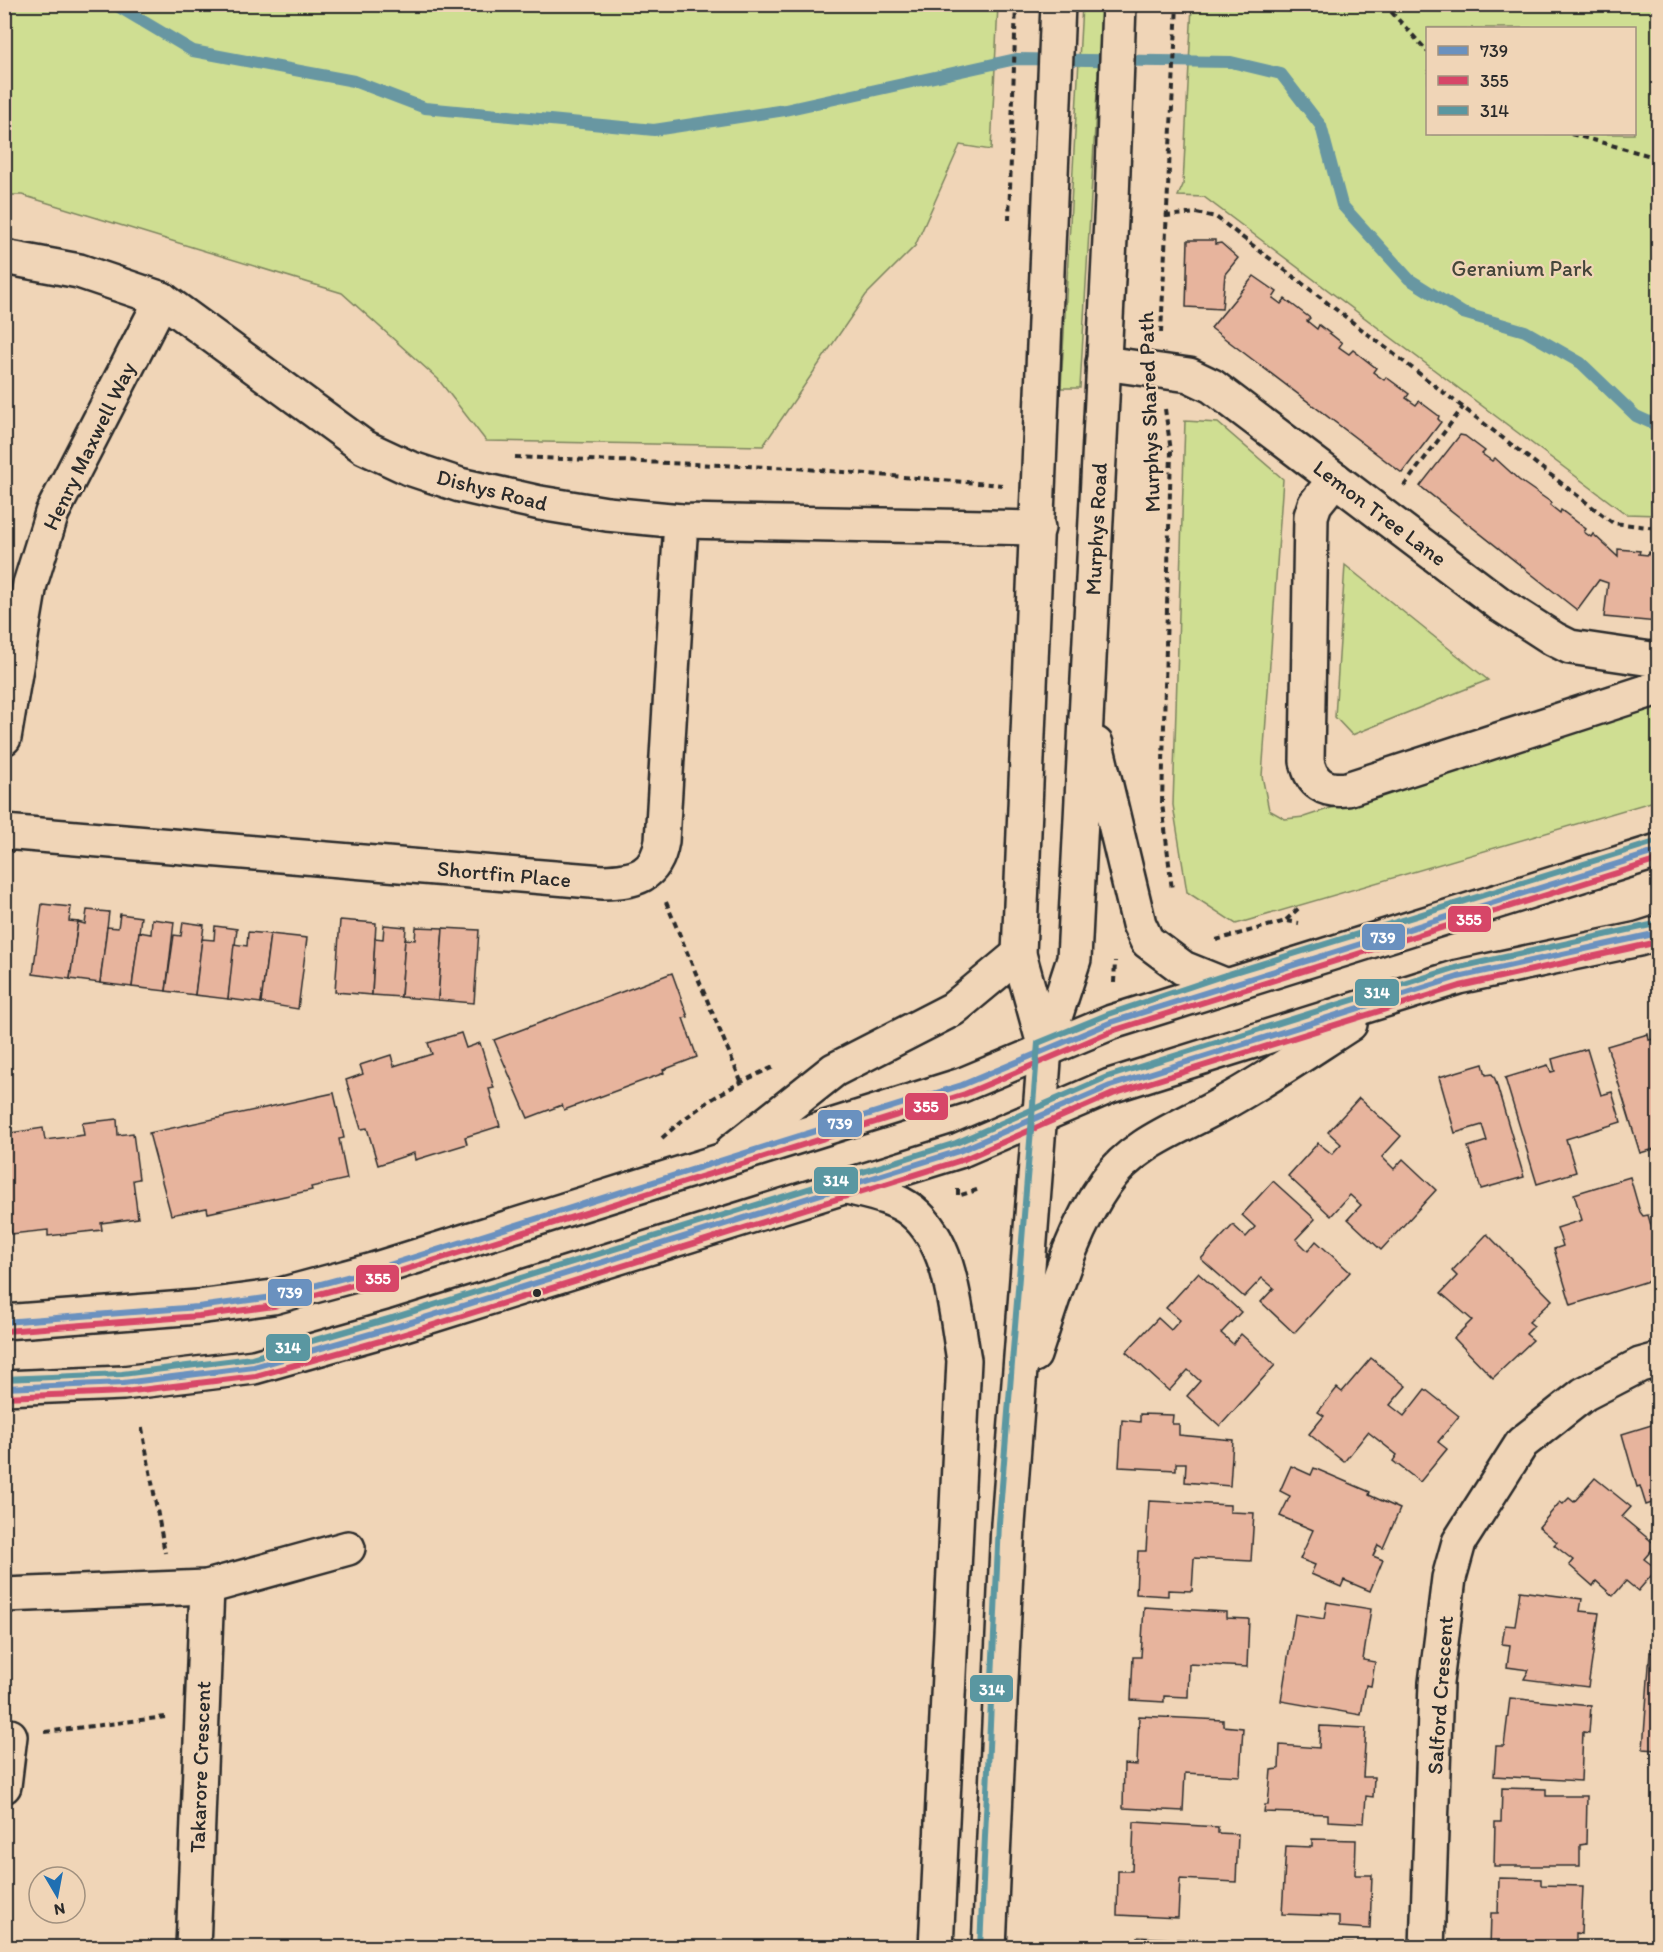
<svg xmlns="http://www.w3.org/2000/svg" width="1663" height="1952" viewBox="0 0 1663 1952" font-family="Itim,sans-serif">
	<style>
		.green { fill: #cfde92; stroke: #7d845e; stroke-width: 1.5; fill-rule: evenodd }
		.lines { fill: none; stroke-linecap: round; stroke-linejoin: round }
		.stream { stroke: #6897a2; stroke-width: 12 }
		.building { fill: #e7b49d; stroke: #2b2b2b; stroke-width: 1.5 }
		.minor-casing { stroke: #2b2b2b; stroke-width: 38 }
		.major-casing { stroke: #2b2b2b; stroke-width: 38 }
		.path { stroke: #2b2b2b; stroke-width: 4; stroke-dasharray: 6 4.5; stroke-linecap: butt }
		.minor { stroke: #f0d5b7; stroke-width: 33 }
		.major { stroke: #f0d5b7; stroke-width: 33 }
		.bus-1-casing { stroke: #f0d5b7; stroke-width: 10 }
		.bus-2-casing { stroke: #f0d5b7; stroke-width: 10 }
		.bus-3-casing { stroke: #f0d5b7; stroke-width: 10 }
		.bus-1 { stroke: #6a91bf; stroke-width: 6 }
		.bus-2 { stroke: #d74668; stroke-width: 6 }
		.bus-3 { stroke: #5a97a1; stroke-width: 6 }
		.bus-dot { fill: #2b2b2b; stroke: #f0d5b7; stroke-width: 2 }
		.labels { text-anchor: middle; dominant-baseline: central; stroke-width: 4.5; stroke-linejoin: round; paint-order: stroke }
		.park-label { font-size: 22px; fill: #44463a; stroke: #f0d5b7 }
		.street-label { font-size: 22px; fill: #2b2b2b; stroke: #f0d5b7 }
		.line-badge { stroke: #f0d5b7; stroke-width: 2 }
		.badge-label { font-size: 16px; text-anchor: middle; font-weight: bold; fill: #fff }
	</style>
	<rect width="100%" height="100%" fill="#f0d5b7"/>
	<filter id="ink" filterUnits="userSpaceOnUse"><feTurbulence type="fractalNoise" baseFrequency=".0167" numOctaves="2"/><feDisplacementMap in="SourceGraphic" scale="12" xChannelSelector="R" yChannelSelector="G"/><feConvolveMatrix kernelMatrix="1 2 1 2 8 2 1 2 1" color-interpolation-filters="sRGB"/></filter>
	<g filter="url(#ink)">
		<g class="green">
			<polygon points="4,5 998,5 991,150 960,145 915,246 866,295 763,446 486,441 438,379 342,293 22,195 5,195"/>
			<polygon points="1082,5 1102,5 1080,388 1061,388"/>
			<path d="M1192,5H1658V515L1626,514L1204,197L1178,196L1183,185ZM1634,28V134H1428V28Z"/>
			<polygon points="1185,421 1218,423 1283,479 1262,776 1269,810 1285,819 1304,817 1658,700 1658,800 1236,924 1187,892 1173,805"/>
			<polygon points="1345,565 1488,680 1352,735 1335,717"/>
		</g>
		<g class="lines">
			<polyline class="stream" points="114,4 193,51 354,81 425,108 654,130 785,110 1016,59 1231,62 1281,74 1321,126 1342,205 1409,279 1463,313 1525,331 1581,363 1636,416 1658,426"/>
		</g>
		<g class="building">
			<polygon points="1188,240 1215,240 1215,244 1221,243 1238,258 1225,274 1222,309 1186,307"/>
			<polygon points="1254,276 1277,292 1273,298 1281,304 1285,299 1310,318 1307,321 1317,329 1319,325 1342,343 1339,347 1349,354 1353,350 1376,368 1373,372 1384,380 1386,377 1409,394 1406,398 1416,405 1419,401 1439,416 1438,419 1441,422 1402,473 1211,328"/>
			<polygon points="1460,435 1465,436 1485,451 1482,454 1492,461 1495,458 1519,480 1552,503 1550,505 1560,513 1561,510 1586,529 1584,532 1591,537 1593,534 1618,557 1618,549 1640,551 1639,554 1648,555 1649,552 1658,553 1658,622 1604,617 1608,583 1599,580 1577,610 1420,486"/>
			<polygon points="42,904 71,907 69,921 78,922 70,979 33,974"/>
			<polygon points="87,910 109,912 100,983 70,979 78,922 85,924"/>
			<polygon points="120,914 141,917 132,987 100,983 107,927 118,928"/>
			<polygon points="152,919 174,922 166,991 132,987 139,932 151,934"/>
			<polygon points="340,920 376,923 372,995 335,992"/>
			<polygon points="183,922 204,925 195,995 166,991 174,935 181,936"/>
			<polygon points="384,925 406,927 401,997 372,995 375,938 383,939"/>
			<polygon points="215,926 237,929 228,999 195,995 202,939 214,940"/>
			<polygon points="416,927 443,928 438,1000 401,997 405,939 415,940"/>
			<polygon points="443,928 479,930 474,1003 438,1000"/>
			<polygon points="248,932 270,934 261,1003 228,999 234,944 247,946"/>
			<polygon points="270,934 307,938 298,1009 261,1003"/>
			<polygon points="672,973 688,1017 683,1018 697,1057 663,1070 664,1073 564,1110 562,1105 528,1118 494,1040"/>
			<polygon points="1658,1027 1658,1148 1640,1153 1607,1046 1648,1034 1649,1040 1658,1038 1655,1028"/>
			<polygon points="461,1033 466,1048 480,1043 494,1088 489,1089 500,1126 465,1137 467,1144 415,1160 414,1153 378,1165 367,1128 361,1129 346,1080 363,1074 360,1065 391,1055 394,1066 432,1054 428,1043"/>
			<polygon points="1587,1049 1601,1095 1612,1092 1621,1122 1566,1139 1576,1172 1537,1184 1505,1078 1548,1065 1551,1072 1555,1071 1552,1059"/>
			<polygon points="1483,1064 1486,1075 1492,1074 1495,1079 1524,1177 1481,1189 1468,1147 1487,1141 1482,1125 1455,1133 1439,1077"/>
			<polygon points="334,1093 344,1138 339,1139 347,1179 311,1187 312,1190 208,1213 207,1208 171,1215 149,1133"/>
			<polygon points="1359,1098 1401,1136 1382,1157 1394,1169 1403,1159 1436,1190 1381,1250 1348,1219 1361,1205 1350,1195 1331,1216 1288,1176 1318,1143 1332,1154 1341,1144 1328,1132"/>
			<polygon points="117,1119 118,1135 133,1133 139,1179 133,1180 138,1218 101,1223 102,1230 48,1236 48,1230 11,1234 7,1195 4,1196 4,1144 12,1143 11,1133 43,1128 45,1140 84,1135 82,1123"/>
			<polygon points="1630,1177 1640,1212 1643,1216 1648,1215 1658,1249 1658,1278 1571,1305 1554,1249 1563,1246 1557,1228 1582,1220 1574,1194"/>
			<polygon points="1273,1181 1315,1219 1296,1239 1308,1251 1316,1241 1350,1272 1294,1333 1261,1302 1274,1288 1262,1278 1244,1297 1201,1259 1233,1225 1246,1237 1255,1227 1242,1215"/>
			<polygon points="1658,1190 1658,1216 1651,1192"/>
			<polygon points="1487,1234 1552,1300 1529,1322 1534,1326 1526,1334 1533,1340 1493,1378 1454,1338 1472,1320 1441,1293 1457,1276 1452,1271"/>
			<polygon points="1198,1273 1241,1312 1221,1333 1233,1344 1241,1334 1275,1365 1220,1426 1187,1396 1200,1381 1188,1370 1169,1391 1126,1352 1158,1318 1171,1330 1180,1320 1166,1308"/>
			<polygon points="1371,1358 1406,1386 1390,1405 1404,1416 1425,1389 1459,1416 1438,1442 1447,1449 1420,1482 1393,1461 1397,1455 1368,1432 1344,1462 1309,1434 1324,1416 1318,1412 1337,1388 1342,1392"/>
			<polygon points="1140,1414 1173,1415 1172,1424 1179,1424 1179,1435 1233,1440 1230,1486 1185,1482 1186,1463 1176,1463 1176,1470 1119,1467 1122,1420 1140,1422"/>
			<polygon points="1658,1423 1658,1501 1646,1505 1640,1486 1637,1487 1622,1434"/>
			<polygon points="1291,1466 1311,1475 1314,1468 1370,1492 1369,1495 1400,1509 1383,1548 1378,1545 1373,1556 1383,1560 1370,1591 1344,1580 1341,1587 1311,1574 1315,1565 1300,1559 1313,1530 1280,1516 1290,1496 1280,1491"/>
			<polygon points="1595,1478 1631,1507 1622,1517 1656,1545 1644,1559 1657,1569 1638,1591 1626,1581 1613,1596 1596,1581 1593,1586 1569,1565 1573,1560 1554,1545 1557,1542 1539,1527 1560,1502 1563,1504 1569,1498 1574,1502"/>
			<polygon points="1149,1501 1230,1505 1230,1512 1254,1513 1251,1561 1194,1558 1192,1591 1168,1590 1168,1596 1136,1594 1138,1551 1146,1551"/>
			<polygon points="1520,1591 1582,1599 1580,1611 1599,1613 1588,1687 1524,1679 1529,1670 1507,1667 1510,1645 1502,1644 1505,1625 1515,1626"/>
			<polygon points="1327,1602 1371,1609 1363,1660 1375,1662 1371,1686 1366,1685 1361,1715 1281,1701 1295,1614 1324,1619"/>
			<polygon points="1144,1607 1226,1612 1226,1618 1249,1619 1247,1667 1189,1664 1188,1697 1164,1696 1164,1702 1131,1700 1133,1657 1141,1657"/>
			<polygon points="1656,1635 1658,1635 1658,1750 1643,1749 1650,1652 1655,1653"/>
			<polygon points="1510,1698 1591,1706 1589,1733 1583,1732 1581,1781 1494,1776 1496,1746 1504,1746"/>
			<polygon points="1139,1716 1223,1720 1223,1726 1243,1728 1240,1776 1185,1773 1183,1811 1123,1808 1124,1764 1137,1765"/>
			<polygon points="1320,1726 1366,1728 1363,1777 1374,1777 1373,1797 1366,1796 1364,1823 1328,1821 1328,1814 1264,1812 1265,1805 1268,1805 1271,1770 1279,1769 1280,1745 1319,1748"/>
			<polygon points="1502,1788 1546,1789 1546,1796 1587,1796 1586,1844 1580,1845 1580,1866 1494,1866 1495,1822 1501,1822"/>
			<polygon points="1134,1822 1218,1827 1218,1833 1238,1834 1236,1882 1180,1879 1178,1918 1117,1915 1118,1871 1132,1871"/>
			<polygon points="1312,1839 1356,1840 1355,1875 1372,1875 1370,1929 1339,1927 1339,1916 1282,1914 1286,1846 1312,1847"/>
			<polygon points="1499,1878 1541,1879 1541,1885 1583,1886 1581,1934 1576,1933 1576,1948 1490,1948 1491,1913 1498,1913"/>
			<polygon points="1137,1937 1210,1941 1209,1948 1124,1948 1125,1941 1137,1942"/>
			<polygon points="1312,1942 1355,1944 1355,1948 1311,1948"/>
		</g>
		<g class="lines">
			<g class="minor-casing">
				<g id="minor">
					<polyline points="4,257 79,271 162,299 364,447 409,468 460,485 540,503 607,514 681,521 1038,528"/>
					<polyline points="1103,363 1189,375 1212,386 1501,605 1554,639 1570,647 1658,660"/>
					<path d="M1335,479L1315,504L1311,516L1307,761C1311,783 1325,792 1347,789L1658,688"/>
					<polyline points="4,738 30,584 52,513 162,299"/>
					<path d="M4,832L603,882C635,881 656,877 662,841L681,521"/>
					<polyline points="4,1595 207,1587 348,1548"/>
					<polyline points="4,1786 10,1736"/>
					<polyline points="193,1948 207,1587"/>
					<polyline points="1427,1948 1436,1683 1449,1578 1459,1542 1522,1443 1584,1394 1640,1365 1658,1360"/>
				</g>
			</g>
			<g class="major-casing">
				<g id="major">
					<polyline points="1096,744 1139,924 1147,941 1183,968 1225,985"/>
					<polyline points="1045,1048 1019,954 1058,4"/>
					<polyline points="732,1151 834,1070 953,1009 1019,954"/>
					<path d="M843,1186C865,1192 893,1196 912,1211C953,1244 955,1311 964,1360L936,1948"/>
					<polyline points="4,1322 198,1307 273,1297 373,1270 962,1085 1112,1022 1658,851"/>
					<path d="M1034,1355C1054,1297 1070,1233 1106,1182C1133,1143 1182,1127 1222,1104C1266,1080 1308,1051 1350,1024"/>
					<polyline points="4,1388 123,1383 254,1367 395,1327 959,1151 1110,1086 1458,977 1639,939 1658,933"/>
					<polyline points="989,1948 1008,1524 1045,1048 1074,959 1112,199 1119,4"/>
				</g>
			</g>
			<g class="path">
				<polyline points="1384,4 1428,52"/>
				<polyline points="1571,134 1658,158"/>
				<polyline points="1165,216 1196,213 1216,217 1613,523 1658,528"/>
				<polyline points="1009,220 1016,4"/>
				<polyline points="1161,333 1177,4"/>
				<polyline points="1165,409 1171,451 1162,803 1172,890"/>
				<polyline points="515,457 794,468 1002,485"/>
				<polyline points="1404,486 1463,407"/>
				<polyline points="666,902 741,1081"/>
				<polyline points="1286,920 1299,908"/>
				<polyline points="1216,940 1286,921 1299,923"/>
				<polyline points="1114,983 1115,961"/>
				<path d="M662,1138C697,1106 733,1084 776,1066"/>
				<polyline points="958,1189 958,1196 980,1189"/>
				<polyline points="142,1428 165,1553"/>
				<polyline points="45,1732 165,1717"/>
			</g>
			<use href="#minor" class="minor"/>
			<use href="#major" class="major"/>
			<g class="bus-1-casing">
				<g id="bus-1">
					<polyline points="4,1322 198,1307 273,1297 373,1270 962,1085 1112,1022 1658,851"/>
					<polyline points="4,1388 123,1383 254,1367 395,1327 959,1151 1110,1086 1458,977 1658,933"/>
				</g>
			</g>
			<g class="bus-2-casing">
				<g id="bus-2">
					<polyline points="5,1331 199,1316 274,1306 375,1279 965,1094 1115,1030 1658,860"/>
					<polyline points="4,1397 124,1392 256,1376 398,1336 962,1160 1113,1094 1460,986 1658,942"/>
				</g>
			</g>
			<g class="bus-3-casing">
				<g id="bus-3">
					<polyline points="4,1379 122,1374 252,1358 392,1318 956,1143 1107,1077 1455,968 1655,924"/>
					<polyline points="980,1948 999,1523 1038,1043 1109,1014 1222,976 1655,842"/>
				</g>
			</g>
			<use href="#bus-1" class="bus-1"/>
			<use href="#bus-2" class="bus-2"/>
			<use href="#bus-3" class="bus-3"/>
		</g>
	</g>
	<circle class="bus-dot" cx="537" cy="1293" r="5"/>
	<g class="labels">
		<g class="park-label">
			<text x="1522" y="268">Geranium Park</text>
		</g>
		<g class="street-label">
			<text transform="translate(1149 412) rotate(-92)">Murphys Shared Path</text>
			<text transform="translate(89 446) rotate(-64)">Henry Maxwell Way</text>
			<text transform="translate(492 490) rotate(14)">Dishys Road</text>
			<text transform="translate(1380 513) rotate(37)">Lemon Tree Lane</text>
			<text transform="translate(1096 529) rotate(-87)">Murphys Road</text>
			<text transform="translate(504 874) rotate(5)">Shortfin Place</text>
			<text transform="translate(1440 1695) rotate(-86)">Salford Crescent</text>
			<text transform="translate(200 1767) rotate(-88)">Takarore Crescent</text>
		</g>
	</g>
	<g class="line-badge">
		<rect x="1447" y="905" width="45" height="28" rx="6" fill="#d74668"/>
		<rect x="1361" y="923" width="45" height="28" rx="6" fill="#6a91bf"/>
		<rect x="1354" y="978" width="46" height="29" rx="6" fill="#5a97a1"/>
		<rect x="904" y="1092" width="45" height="29" rx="6" fill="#d74668"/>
		<rect x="817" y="1109" width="46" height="29" rx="6" fill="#6a91bf"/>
		<rect x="813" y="1166" width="46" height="29" rx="6" fill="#5a97a1"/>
		<rect x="355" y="1264" width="45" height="29" rx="6" fill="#d74668"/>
		<rect x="267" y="1278" width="46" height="29" rx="6" fill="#6a91bf"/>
		<rect x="265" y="1333" width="46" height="29" rx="6" fill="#5a97a1"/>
		<rect x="969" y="1674" width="45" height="29" rx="6" fill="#5a97a1"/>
	</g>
	<g class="badge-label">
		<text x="1469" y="925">355</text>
		<text x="1383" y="943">739</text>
		<text x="1377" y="998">314</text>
		<text x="926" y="1112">355</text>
		<text x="840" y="1129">739</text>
		<text x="836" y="1186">314</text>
		<text x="378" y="1284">355</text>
		<text x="290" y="1298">739</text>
		<text x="288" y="1353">314</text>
		<text x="992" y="1695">314</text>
	</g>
	<rect width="1663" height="1952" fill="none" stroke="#f0d5b7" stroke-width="24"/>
	<rect x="12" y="12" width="1639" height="1928" fill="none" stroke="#2b2b2b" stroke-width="2" filter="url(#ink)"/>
	<rect x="1426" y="27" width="210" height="108" fill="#f0d5b7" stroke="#a1917f" stroke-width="1.5"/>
	<rect x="1438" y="46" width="30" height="9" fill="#6a91bf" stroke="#a1917f" stroke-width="1.5"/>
	<text x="1480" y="57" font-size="18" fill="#2b2b2b">739</text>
	<rect x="1438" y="76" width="30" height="9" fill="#d74668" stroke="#a1917f" stroke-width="1.5"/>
	<text x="1480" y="87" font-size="18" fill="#2b2b2b">355</text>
	<rect x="1438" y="106" width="30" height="9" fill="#5a97a1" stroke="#a1917f" stroke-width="1.5"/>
	<text x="1480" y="117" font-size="18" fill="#2b2b2b">314</text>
	<g transform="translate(57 1895) rotate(170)"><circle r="28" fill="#f0d5b7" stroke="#a1917f" stroke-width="1.5"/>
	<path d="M0-4.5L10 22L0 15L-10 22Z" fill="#1f6fb2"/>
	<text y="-9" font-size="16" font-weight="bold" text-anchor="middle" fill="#2b2b2b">N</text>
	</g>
</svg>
